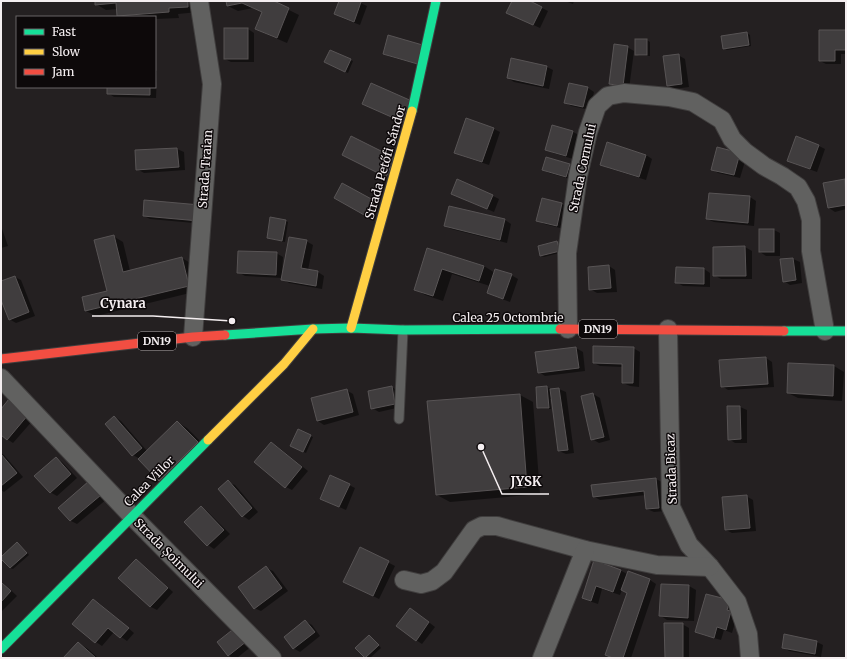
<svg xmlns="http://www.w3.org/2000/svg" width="847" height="659" viewBox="0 0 847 659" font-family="Merriweather,serif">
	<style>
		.shadow { fill: #0007 }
		.building { fill: #403d3e; stroke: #585455 }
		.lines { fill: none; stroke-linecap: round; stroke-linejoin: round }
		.lane-casing { stroke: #403e3e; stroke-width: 11 }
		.street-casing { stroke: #403e3e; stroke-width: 20 }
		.fast-casing { stroke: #403e3e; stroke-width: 11 }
		.slow-casing { stroke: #403e3e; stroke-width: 11 }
		.jam-casing { stroke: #403e3e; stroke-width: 11 }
		.lane { stroke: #616160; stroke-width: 9 }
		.street { stroke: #616160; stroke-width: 18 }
		.fast { stroke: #16e098; stroke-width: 9 }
		.slow { stroke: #ffcf43; stroke-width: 9 }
		.jam { stroke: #f24e42; stroke-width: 9 }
		.labels { text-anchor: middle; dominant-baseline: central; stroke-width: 3; stroke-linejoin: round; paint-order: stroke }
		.shield { fill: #0d090a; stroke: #afa9ab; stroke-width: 1 }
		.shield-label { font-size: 11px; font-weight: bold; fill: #f4eef0 }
		.street-label { font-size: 12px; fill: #f4eef0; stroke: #0d090a }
		.leader { fill: none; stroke: #f4eef0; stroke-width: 1.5 }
		.callout-dot { fill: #f4eef0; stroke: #0d090a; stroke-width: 1.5 }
		.callout-label { font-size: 13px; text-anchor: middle; font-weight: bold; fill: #f4eef0; stroke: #0d090a; stroke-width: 3; stroke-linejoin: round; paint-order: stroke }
	</style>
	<rect width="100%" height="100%" fill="#242021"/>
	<g class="shadow">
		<polygon points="96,1 197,1 198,12 178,14 179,18 155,19 155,17 121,17 118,16 118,9 106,10 96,4"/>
		<polygon points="227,1 271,1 299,15 287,43 266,34 256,29 263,13 253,8 238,11 228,6"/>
		<polygon points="340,1 356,1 367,6 360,25 342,18 335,14"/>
		<polygon points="513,1 528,1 548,11 540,28 514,16"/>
		<polygon points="565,1 574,1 573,4"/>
		<polygon points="225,29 248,29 254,33 254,62 231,62 225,59"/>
		<polygon points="846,31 846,54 841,54 841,64 826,64 820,61"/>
		<polygon points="747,33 750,35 751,46 727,50 724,48"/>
		<polygon points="389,36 427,67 391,57 384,54"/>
		<polygon points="636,40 647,40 650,42 650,56 639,56 636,54"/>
		<polygon points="627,47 634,51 629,89 616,87 610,84"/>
		<polygon points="678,55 685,59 689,87 674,89 668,85"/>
		<polygon points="350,60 353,61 348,73 328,64"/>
		<polygon points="547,67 553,70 549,89 514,82 508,78"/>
		<polygon points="155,70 157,71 156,98 114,97 108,93 108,87 155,87"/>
		<polygon points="588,88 594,92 590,110 571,106 565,102"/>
		<polygon points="467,119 494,129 500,132 489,165 462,156 455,152"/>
		<polygon points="553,126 573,132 579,135 573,159 553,153 547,149"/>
		<polygon points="819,146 825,149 817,172 795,164 788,160"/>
		<polygon points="717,148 746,158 740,178 718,173 712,169"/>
		<polygon points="177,149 184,152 185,170 144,173 137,169 136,151"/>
		<polygon points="646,155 652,159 646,180 608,168 602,164"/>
		<polygon points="546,159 570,165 576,169 573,180 549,173 543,170"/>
		<polygon points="458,180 493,196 499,199 494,212 459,197"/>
		<polygon points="845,180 846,209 835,212 829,208 824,184"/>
		<polygon points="342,185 380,206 373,219 335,198"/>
		<polygon points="750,197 756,201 754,226 714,222 707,219"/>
		<polygon points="542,200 562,204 568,208 564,229 544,224 538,220"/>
		<polygon points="200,206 205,224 150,219 144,216"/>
		<polygon points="450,207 505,220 511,224 507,243 451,229 445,226"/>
		<polygon points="286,221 288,222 285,242 271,239 268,237"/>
		<polygon points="1,226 8,246 1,248"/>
		<polygon points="774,230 780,233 780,256 766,256 760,252"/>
		<polygon points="113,236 123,242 130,271 182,258 192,264 198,291 96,316 86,311 108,292"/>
		<polygon points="306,241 313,245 308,270 318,272 324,276 322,289 289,283 283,279 283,278 245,276 238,272 276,253 283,257 282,273"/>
		<polygon points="557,242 558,243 557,243 559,253 544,257 541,256"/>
		<polygon points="745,247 752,251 752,279 721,279 714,275 714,248"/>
		<polygon points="428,249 484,266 495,273 511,275 518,279 510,302 494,296 488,293 490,286 452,274 443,301 425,295 415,289"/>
		<polygon points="793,259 800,262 802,283 790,285 784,281 781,260"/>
		<polygon points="609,266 615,270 617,292 597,293 590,289"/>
		<polygon points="704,269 710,273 710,287 683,286 676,282"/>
		<polygon points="15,277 21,280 35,316 16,323 9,319 1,298 1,282"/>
		<polygon points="576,348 583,352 585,371 545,376 539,372 537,353"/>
		<polygon points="633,348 640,352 639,387 630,386 623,383 623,367 600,366 594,363"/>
		<polygon points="766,358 772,362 774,387 728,390 722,386"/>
		<polygon points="789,364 834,366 844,372 842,401 798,398 788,393"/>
		<polygon points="392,387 398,391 401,407 379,412 372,408"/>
		<polygon points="547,387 550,389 550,390 559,389 566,392 574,453 566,454 559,451 552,399 550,399 551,409 541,409 538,408"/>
		<polygon points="346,390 353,394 359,415 324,425 318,421"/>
		<polygon points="593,394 600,398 610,440 599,443 592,439 582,397"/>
		<polygon points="520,395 533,402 540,494 450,502 437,495"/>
		<polygon points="728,407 740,407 747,410 747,443 735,443 729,439"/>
		<polygon points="1,411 34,419 13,443 7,439 1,434"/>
		<polygon points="115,417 121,421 147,451 177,422 187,428 207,448 140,459 133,455"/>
		<polygon points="310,436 313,437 306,453 295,448"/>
		<polygon points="272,443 278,447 308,471 292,490 286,487"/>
		<polygon points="1,453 4,455 23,477 4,492 1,490"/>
		<polygon points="56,458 62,462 77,478 57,496 50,492"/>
		<polygon points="656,479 662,482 665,511 654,512 647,509 646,495 600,500 593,496"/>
		<polygon points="89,482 107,499 77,524 71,521 60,508"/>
		<polygon points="228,482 235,485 258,512 249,520 243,516"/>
		<polygon points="349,485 355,488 346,510 328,502"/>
		<polygon points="746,496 753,500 756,531 732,533 726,530"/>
		<polygon points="201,507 207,511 230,534 214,549 208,545 185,522"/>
		<polygon points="17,543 20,545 29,555 13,569 10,568"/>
		<polygon points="360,548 395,566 379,599 351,585"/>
		<polygon points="136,560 142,564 173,592 157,610 151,607 120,578"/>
		<polygon points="595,562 620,570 627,574 650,580 656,584 631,658 617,658 612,656 612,658 606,655 627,593 622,590 620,595 602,589 598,604 589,601 583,597"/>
		<polygon points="266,568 273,571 288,591 261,611 254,608"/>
		<polygon points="1,581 17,596 2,611 1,610"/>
		<polygon points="662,585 689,586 696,590 694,621 667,620 661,616"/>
		<polygon points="93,600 100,604 134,633 127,641 114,632 102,646 96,642 74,624"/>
		<polygon points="729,601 737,616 732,633 724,630 721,640 703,635 696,632"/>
		<polygon points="417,613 435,627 422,644 416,640"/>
		<polygon points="305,621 312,625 320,636 300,652 293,648"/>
		<polygon points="682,624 689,628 689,658 666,658"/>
		<polygon points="236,628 253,645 237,658 233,658 229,656 218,642"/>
		<polygon points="369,636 372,638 381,648 370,658 366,658 357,648"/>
		<polygon points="785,636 817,642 823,645 821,657 789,651 783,647"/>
		<polygon points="79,643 88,649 98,658 65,658"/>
	</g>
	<g class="building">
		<polygon points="95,1 188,1 188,7 169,8 169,12 117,16 116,3 95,5"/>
		<polygon points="226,1 274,1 289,8 277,38 255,29 262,12 242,3 227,6"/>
		<polygon points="339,1 359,1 361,2 354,22 334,14"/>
		<polygon points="512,1 530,1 542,7 533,25 506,13"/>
		<rect x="224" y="28" width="24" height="31"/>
		<polygon points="819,30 846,30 846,50 835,50 835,61 819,61"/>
		<polygon points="747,32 749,45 723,49 721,36"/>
		<polygon points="388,35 426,46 421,65 383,54"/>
		<rect x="635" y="39" width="12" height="16"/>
		<polygon points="614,44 628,46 623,86 609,84"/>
		<polygon points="330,50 351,59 345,72 324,62"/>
		<polygon points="679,54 682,84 667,86 663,56"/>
		<polygon points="511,58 547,66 543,86 507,78"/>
		<polygon points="371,83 414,102 405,123 362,104"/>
		<polygon points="569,83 588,87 583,107 564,103"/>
		<polygon points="107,87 150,87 150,95 107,94"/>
		<polygon points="466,118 494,128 482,162 454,153"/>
		<polygon points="552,125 573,131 566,156 545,150"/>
		<polygon points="351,136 395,158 386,177 342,155"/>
		<polygon points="796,136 819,145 810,169 787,161"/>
		<polygon points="607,142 646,155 639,177 600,165"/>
		<polygon points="717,147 740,153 734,175 711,170"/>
		<polygon points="177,148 179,167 136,170 135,150"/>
		<polygon points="546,157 570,164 566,177 542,170"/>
		<polygon points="457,179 493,195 487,209 451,194"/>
		<polygon points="845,179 846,205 828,208 823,183"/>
		<polygon points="342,183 375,201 366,216 334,198"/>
		<polygon points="709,193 750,196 748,223 706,219"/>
		<polygon points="542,198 562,203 557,226 536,221"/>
		<polygon points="144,200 200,205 199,221 143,216"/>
		<polygon points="449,206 505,219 500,240 444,226"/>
		<polygon points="270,217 286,220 282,241 267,238"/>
		<rect x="759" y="229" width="15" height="23"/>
		<polygon points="114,235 123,272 182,257 189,286 85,311 82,297 107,291 94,240"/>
		<polygon points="289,237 307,240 301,268 318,271 316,286 281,280"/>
		<polygon points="557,241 560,251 540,256 538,246"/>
		<polygon points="745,246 746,276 713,276 713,247"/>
		<polygon points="427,248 484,266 479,281 442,269 433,296 414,290"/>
		<polygon points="238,251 277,252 276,275 237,273"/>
		<polygon points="793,258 796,280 783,282 780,259"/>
		<polygon points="609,265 611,288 589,290 588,267"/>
		<polygon points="676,267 704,268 704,284 675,283"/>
		<polygon points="495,269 512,274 503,299 487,293"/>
		<polygon points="15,276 29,312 9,320 1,300 1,281"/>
		<polygon points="593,346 634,347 633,383 622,383 622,364 593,363"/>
		<polygon points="576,347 579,368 538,373 535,352"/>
		<polygon points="766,357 768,384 721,387 719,360"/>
		<polygon points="788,363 834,365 833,396 787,393"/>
		<polygon points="392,386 395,404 371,409 368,391"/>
		<polygon points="547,386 549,408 537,408 536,387"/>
		<polygon points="559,388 568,450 558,451 550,389"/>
		<polygon points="347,389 353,412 317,421 311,398"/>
		<polygon points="593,393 604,437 591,440 581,396"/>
		<polygon points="520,394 527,487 436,495 427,401"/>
		<polygon points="9,399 28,415 7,440 1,435 1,409"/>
		<polygon points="727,406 740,406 741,439 728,440"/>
		<polygon points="114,416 142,448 132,456 105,424"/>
		<polygon points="177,421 198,442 159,481 138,459"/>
		<polygon points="298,429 311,435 303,452 290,446"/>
		<polygon points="271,442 302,467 285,488 254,462"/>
		<polygon points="1,454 17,473 1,486"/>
		<polygon points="56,457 71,474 50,493 34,476"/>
		<polygon points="330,475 350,484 339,507 320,499"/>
		<polygon points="656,478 659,508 646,509 644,491 593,497 591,485"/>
		<polygon points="228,480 252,508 242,517 218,489"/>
		<polygon points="89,481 101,495 70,521 58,508"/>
		<polygon points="747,495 750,528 725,530 722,497"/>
		<polygon points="201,506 224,530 207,546 184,522"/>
		<polygon points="17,542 27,553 10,568 1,559 1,557"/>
		<polygon points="360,547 389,561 373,596 343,582"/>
		<polygon points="136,559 168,588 150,607 118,578"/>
		<polygon points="594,560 621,570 613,592 596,586 591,601 582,598"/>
		<polygon points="266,566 282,588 254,609 238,587"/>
		<polygon points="628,571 650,579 623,658 613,658 605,655 627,593 621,590"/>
		<polygon points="1,582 11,591 1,602"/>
		<polygon points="661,584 689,585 688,618 659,616"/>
		<polygon points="706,594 730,600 727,610 731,611 726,630 717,627 714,638 695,632"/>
		<polygon points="93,599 129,628 120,638 108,628 95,643 72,624"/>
		<polygon points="410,608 429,622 416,641 396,626"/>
		<polygon points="305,620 315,632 293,649 284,637"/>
		<polygon points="664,623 683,623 683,658 665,658"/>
		<polygon points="236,627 247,641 228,656 217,642"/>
		<polygon points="784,634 817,641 815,654 782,648"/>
		<polygon points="369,635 379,645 365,658 355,648"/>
		<polygon points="78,642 96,658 63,658"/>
	</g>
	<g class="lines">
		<g class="lane-casing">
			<polyline id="lane" points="399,419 403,330"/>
		</g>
		<g class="street-casing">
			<g id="street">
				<polyline points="568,329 567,253 578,176 588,132 597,106 608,96 624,93 669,97 693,102 722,120 732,139 745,152 764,166 782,176 798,187 806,201 811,220 811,251 825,331"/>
				<polyline points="668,329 671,507 689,545 710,567 737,602 748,634 750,658"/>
				<polyline points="193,337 212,84 199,1"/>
				<polyline points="1,378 132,516 272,658"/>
				<polyline points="404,580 421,584 432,581 444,572 474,530 482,526 497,526 585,550 657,565 710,567"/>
				<polyline points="542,658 585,550"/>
			</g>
		</g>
		<g class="fast-casing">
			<g id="fast">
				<polyline points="412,111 436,1"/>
				<polyline points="784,331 846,331"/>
				<polyline points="225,335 313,329 351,328 403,330 560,329"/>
				<polyline points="1,649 208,440"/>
			</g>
		</g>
		<g class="slow-casing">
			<g id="slow">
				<polyline points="351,328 412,111"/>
				<polyline points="208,440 284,364 313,329"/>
			</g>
		</g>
		<g class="jam-casing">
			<g id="jam">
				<polyline points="560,329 784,331"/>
				<polyline points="1,359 193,337 225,335"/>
			</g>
		</g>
		<use href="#lane" class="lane"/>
		<use href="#street" class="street"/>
		<use href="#fast" class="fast"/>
		<use href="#slow" class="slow"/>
		<use href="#jam" class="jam"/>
	</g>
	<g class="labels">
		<g class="shield">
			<rect x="579" y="320" width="38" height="18" rx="3"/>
			<rect x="138" y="332" width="38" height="18" rx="3"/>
		</g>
		<g class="shield-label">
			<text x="598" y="329">DN19</text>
			<text x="157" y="341">DN19</text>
		</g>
		<g class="street-label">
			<text transform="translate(385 162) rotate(-74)">Strada Petőfi Sándor</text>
			<text transform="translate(582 168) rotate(-78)">Strada Cornului</text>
			<text transform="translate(205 169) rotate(-86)">Strada Traian</text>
			<text x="508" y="317">Calea 25 Octombrie</text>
			<text transform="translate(671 469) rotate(-92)">Strada Bicaz</text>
			<text transform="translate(149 481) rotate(-45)">Calea Viilor</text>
			<text transform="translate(169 553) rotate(45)">Strada Șoimului</text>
		</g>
	</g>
	<path class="leader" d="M232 321L153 316H92M481 447L502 494H549"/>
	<g class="callout-dot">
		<circle cx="232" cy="321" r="4"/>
		<circle cx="481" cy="447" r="4"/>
	</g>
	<g class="callout-label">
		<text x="123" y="308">Cynara</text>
		<text x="526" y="486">JYSK</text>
	</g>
	<rect width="847" height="659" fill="none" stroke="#f4eef0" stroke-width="4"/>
	<rect x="16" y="16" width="140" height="72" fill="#0d090a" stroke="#696566"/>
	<rect x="24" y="29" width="20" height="6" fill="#16e098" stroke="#696566"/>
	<text x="52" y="36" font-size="12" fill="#f4eef0">Fast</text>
	<rect x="24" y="49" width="20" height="6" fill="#ffcf43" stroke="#696566"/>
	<text x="52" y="56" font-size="12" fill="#f4eef0">Slow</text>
	<rect x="24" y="69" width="20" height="6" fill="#f24e42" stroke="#696566"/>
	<text x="52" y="76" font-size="12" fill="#f4eef0">Jam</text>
</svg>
